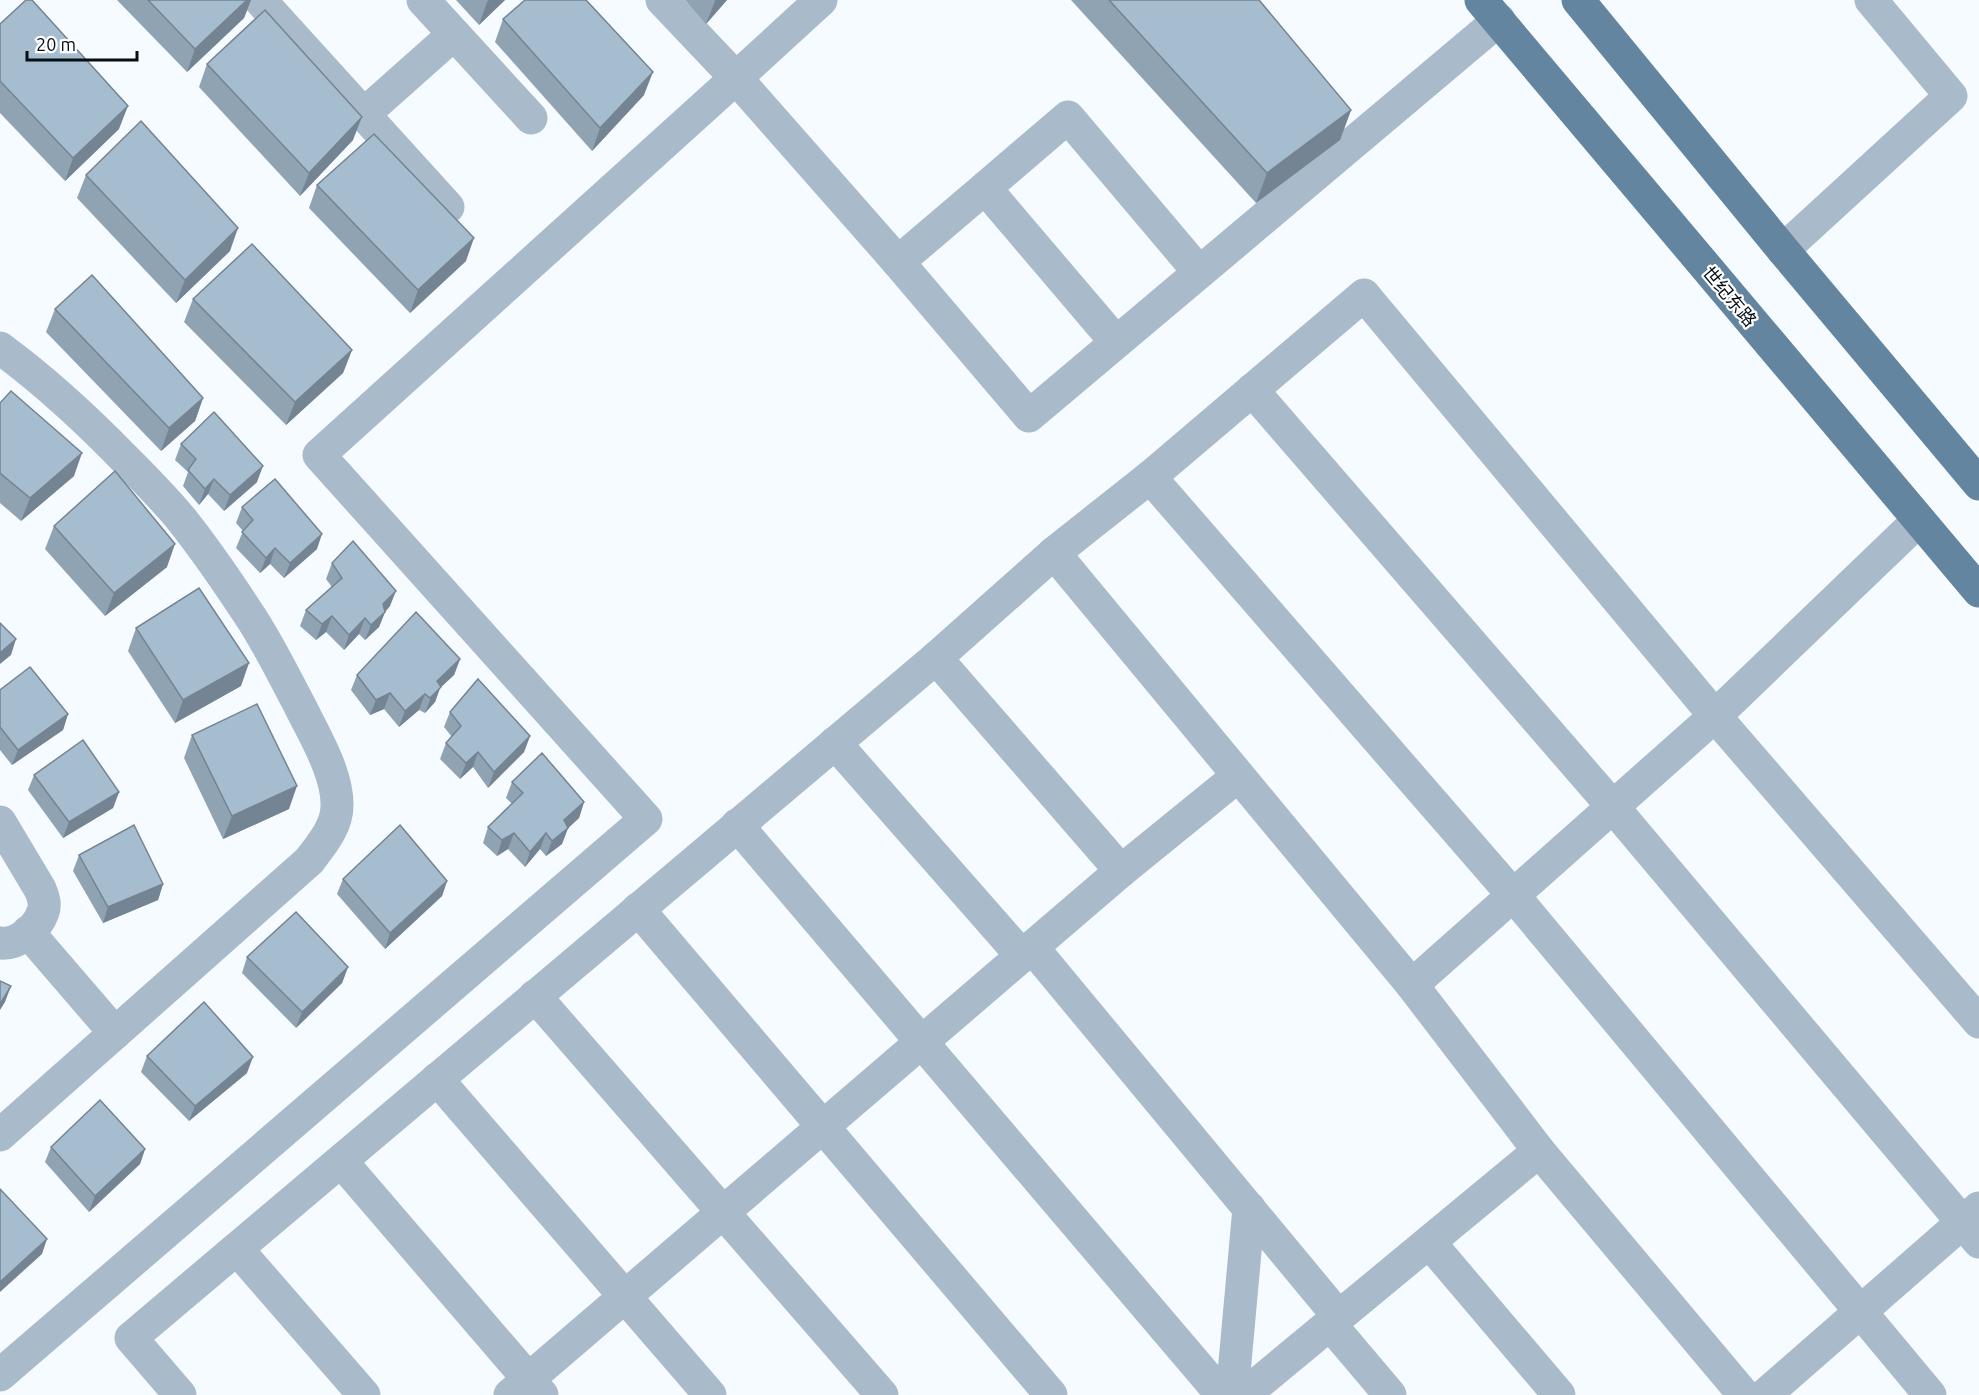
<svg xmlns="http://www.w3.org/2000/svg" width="1979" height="1395" viewBox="0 0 1979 1395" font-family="Ubuntu,'Noto Sans SC',sans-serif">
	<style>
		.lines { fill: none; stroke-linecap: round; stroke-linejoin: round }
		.minor { stroke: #a9bbca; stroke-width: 33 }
		.major { stroke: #6485a0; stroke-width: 33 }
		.wall { fill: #8fa3b3 }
		.shaded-wall { fill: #748492 }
		.building { fill: #a6bdd0; stroke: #748492; stroke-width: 1.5 }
		.labels { text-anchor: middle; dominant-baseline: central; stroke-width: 4.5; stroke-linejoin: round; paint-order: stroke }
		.street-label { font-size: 18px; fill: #060e14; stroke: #fff }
	</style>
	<rect width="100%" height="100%" fill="#f6fbff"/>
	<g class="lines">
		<g class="minor">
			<polyline points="260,0 448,207"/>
			<polyline points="423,0 531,118"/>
			<polyline points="821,0 736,78 898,262"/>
			<polyline points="363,115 454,34"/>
			<polyline points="985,188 1068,117 1199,272"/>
			<polyline points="1783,250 1951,96 1871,0"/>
			<polyline points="1116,342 985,188 898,262 1029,416 1499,20"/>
			<path d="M0,348C45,381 87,420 126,460C145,479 165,499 182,520C205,549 227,581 248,613C267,641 283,674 299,704C313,733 338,773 337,806C337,827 321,845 309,861L0,1135"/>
			<polyline points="1252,390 1613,807 1979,1242"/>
			<polyline points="1150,477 1513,895 1930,1395"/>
			<polyline points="1054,553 1412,985 1539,1151 1744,1395"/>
			<polyline points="936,658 1121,871"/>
			<polyline points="835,743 1022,956"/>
			<path d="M0,822L40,889C43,896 46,904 43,912C37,929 18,945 0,943"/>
			<polyline points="737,825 1222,1395"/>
			<polyline points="638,909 1051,1395"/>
			<polyline points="28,932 115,1033"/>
			<polyline points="1032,947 1339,1317"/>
			<polyline points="1412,985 1715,716 1919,520"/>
			<polyline points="535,996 882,1395"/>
			<polyline points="437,1079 710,1395"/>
			<polyline points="341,1161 542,1395"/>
			<polyline points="1429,1242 1559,1395"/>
			<polyline points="237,1249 364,1395"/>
			<polyline points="1330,1324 1390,1395"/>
			<polyline points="0,1375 646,819 319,455 736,78 662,0"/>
			<polyline points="180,1395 131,1338 936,658 1054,553 1150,477 1364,295 1715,716 1979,1022"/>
			<polyline points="510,1395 1121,871 1238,776"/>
			<polyline points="1232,1395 1249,1208"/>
			<polyline points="1244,1395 1539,1151"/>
			<polyline points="1765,1395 1979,1208"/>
		</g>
		<g class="major">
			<polyline points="1481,0 1979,591"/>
			<polyline points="1578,0 1783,250 1979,484"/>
		</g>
	</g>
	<g class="wall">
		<polygon points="117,0 251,0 244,18 187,72"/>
		<polygon points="456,0 505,0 479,25"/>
		<polygon points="685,0 727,0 706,24"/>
		<polygon points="1071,0 1259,0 1351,110 1340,140 1256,203"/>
		<polygon points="503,19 644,95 592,151 495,42"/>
		<polygon points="0,24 119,129 65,181 0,113"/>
		<polygon points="207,64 353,140 300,196 199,87"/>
		<polygon points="86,175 230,251 176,303 77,198"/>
		<polygon points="317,185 466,261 410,313 309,208"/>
		<polygon points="193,299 352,350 343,373 286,425 184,322"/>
		<polygon points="55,309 203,398 195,421 161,451 46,332"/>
		<polygon points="0,403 74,476 21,521 0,503"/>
		<polygon points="181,444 257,482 224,511 208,494 199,505 183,486 188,472 175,460"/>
		<polygon points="242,507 317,549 284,578 270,564 260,573 236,548 243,531 236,523"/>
		<polygon points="54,526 167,567 105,616 45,549"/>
		<polygon points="332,563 390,606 385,612 379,627 365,640 359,634 344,650 326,632 316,640 300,626 306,610 332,587 326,579"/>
		<polygon points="136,628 241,686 175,723 128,651"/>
		<polygon points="460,659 454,675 440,688 435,702 425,713 419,710 399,727 384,709 370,715 351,690 357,675"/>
		<polygon points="0,690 68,714 63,730 12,765 0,750"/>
		<polygon points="450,712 530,736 524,752 488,788 473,767 460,779 440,759 446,743 452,737 444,727"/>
		<polygon points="192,735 289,809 223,839 184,758"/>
		<polygon points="34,775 119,792 113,808 63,838 28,790"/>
		<polygon points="512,782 584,802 579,818 568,828 562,844 546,856 540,849 525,867 508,849 497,856 483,843 488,827 512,804 506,798"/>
		<polygon points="79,855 163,884 158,900 103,923 73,871"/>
		<polygon points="343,879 447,881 442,896 385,949 337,894"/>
		<polygon points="247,957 348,967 342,983 296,1028 242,973"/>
		<polygon points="147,1056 247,1073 189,1121 141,1072"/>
		<polygon points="51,1147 145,1149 140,1164 89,1212 45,1162"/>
	</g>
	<g class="shaded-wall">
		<polygon points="247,0 251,0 244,18 187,72 195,49"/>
		<polygon points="489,0 505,0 479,25 487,2"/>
		<polygon points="715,0 727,0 706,24 715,1"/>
		<polygon points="653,72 644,95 592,151 600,128"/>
		<polygon points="128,106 119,129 65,181 73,158"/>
		<polygon points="1351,110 1340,140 1256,203 1267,173"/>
		<polygon points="362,117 353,140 300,196 309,173"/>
		<polygon points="238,228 230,251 176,303 185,280"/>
		<polygon points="474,238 466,261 410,313 418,290"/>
		<polygon points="352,350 343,373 286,425 295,402"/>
		<polygon points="203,398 195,421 161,451 169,428"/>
		<polygon points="82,453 74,476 21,521 30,498"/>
		<polygon points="263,466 257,482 224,511 230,495"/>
		<polygon points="214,479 208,494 199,505 205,489"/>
		<polygon points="322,534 317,549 284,578 290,563"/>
		<polygon points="175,544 167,567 105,616 114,593"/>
		<polygon points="275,548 270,564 260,573 266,558"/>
		<polygon points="396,591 390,606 384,613 385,612 379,627 365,640 371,625 383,604"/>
		<polygon points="332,616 326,632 316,640 322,624"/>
		<polygon points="365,618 359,634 344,650 349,635"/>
		<polygon points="16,639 11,655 0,664 0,653"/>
		<polygon points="460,659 454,675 440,688 435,702 425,713 437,681"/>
		<polygon points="249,663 241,686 175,723 183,700"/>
		<polygon points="390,693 384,709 370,715 376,700"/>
		<polygon points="425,694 419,710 399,727 405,711"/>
		<polygon points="68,714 63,730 12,765 18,750"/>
		<polygon points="530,736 524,752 488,788 494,772"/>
		<polygon points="478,752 473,767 460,779 466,763"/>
		<polygon points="297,786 289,809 223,839 232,816"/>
		<polygon points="119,792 113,808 63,838 69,822"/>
		<polygon points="584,802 579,818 564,832 568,828 562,844 546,856 552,841 564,820"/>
		<polygon points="514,833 508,849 497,856 502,840"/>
		<polygon points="546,833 540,849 525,867 530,852"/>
		<polygon points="447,881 442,896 385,949 390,933"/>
		<polygon points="163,884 158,900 103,923 108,907"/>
		<polygon points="348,967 342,983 296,1028 302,1012"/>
		<polygon points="11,986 5,1002 0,1010 0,1004"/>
		<polygon points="253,1057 247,1073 189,1121 195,1106"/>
		<polygon points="145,1149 140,1164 89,1212 95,1196"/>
		<polygon points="47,1239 42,1254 0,1292 0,1282"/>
	</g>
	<g class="building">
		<polygon points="26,0 32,0 128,106 73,158 0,81 0,24"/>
		<polygon points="148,0 247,0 195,49"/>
		<polygon points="525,0 586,0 653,72 600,128 503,19"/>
		<polygon points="1109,0 1259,0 1351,110 1267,173"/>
		<polygon points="265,10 362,117 309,173 207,64"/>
		<polygon points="141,121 238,228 185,280 86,175"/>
		<polygon points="374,134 474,238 418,290 317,185"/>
		<polygon points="252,244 352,350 295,402 193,299"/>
		<polygon points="92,275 203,398 169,428 55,309"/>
		<polygon points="11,391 82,453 30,498 0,473 0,403"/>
		<polygon points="214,412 263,466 230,495 214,479 205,489 188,470 196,459 181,444"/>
		<polygon points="115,471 175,544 114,593 54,526"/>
		<polygon points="275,479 322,534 290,563 275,548 266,558 242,532 253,520 242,507"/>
		<polygon points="353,541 396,591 383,604 385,612 371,625 365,618 349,635 332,616 322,624 306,610 342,578 332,563"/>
		<polygon points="199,588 249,663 183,700 136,628"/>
		<polygon points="416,612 460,659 437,681 441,687 430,698 425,694 405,711 390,693 376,700 357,675"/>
		<polygon points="0,623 16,639 0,653"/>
		<polygon points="30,667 68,714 18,750 0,727 0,690"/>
		<polygon points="478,679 530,736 494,772 478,752 466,763 446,743 461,726 450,712"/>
		<polygon points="257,704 297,786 232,816 192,735"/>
		<polygon points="83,740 119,792 69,822 34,775"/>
		<polygon points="542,753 584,802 564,820 568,828 552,841 546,833 530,852 514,833 502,840 488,827 523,793 512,782"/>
		<polygon points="134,825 163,884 108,907 79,855"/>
		<polygon points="400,825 447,881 390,933 343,879"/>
		<polygon points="296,912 348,967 302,1012 247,957"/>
		<polygon points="0,981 11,986 0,1004"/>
		<polygon points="204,1002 253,1057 195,1106 147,1056"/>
		<polygon points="100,1100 145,1149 95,1196 51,1147"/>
		<polygon points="0,1189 47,1239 0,1282"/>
	</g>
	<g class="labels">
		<g class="street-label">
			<text transform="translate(1730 296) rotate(50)">世纪东路</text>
		</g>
	</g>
	<path d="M27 51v9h110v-9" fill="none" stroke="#060e14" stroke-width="3"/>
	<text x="36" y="51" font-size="18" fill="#060e14" stroke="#ffffff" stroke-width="4.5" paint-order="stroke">20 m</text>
</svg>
